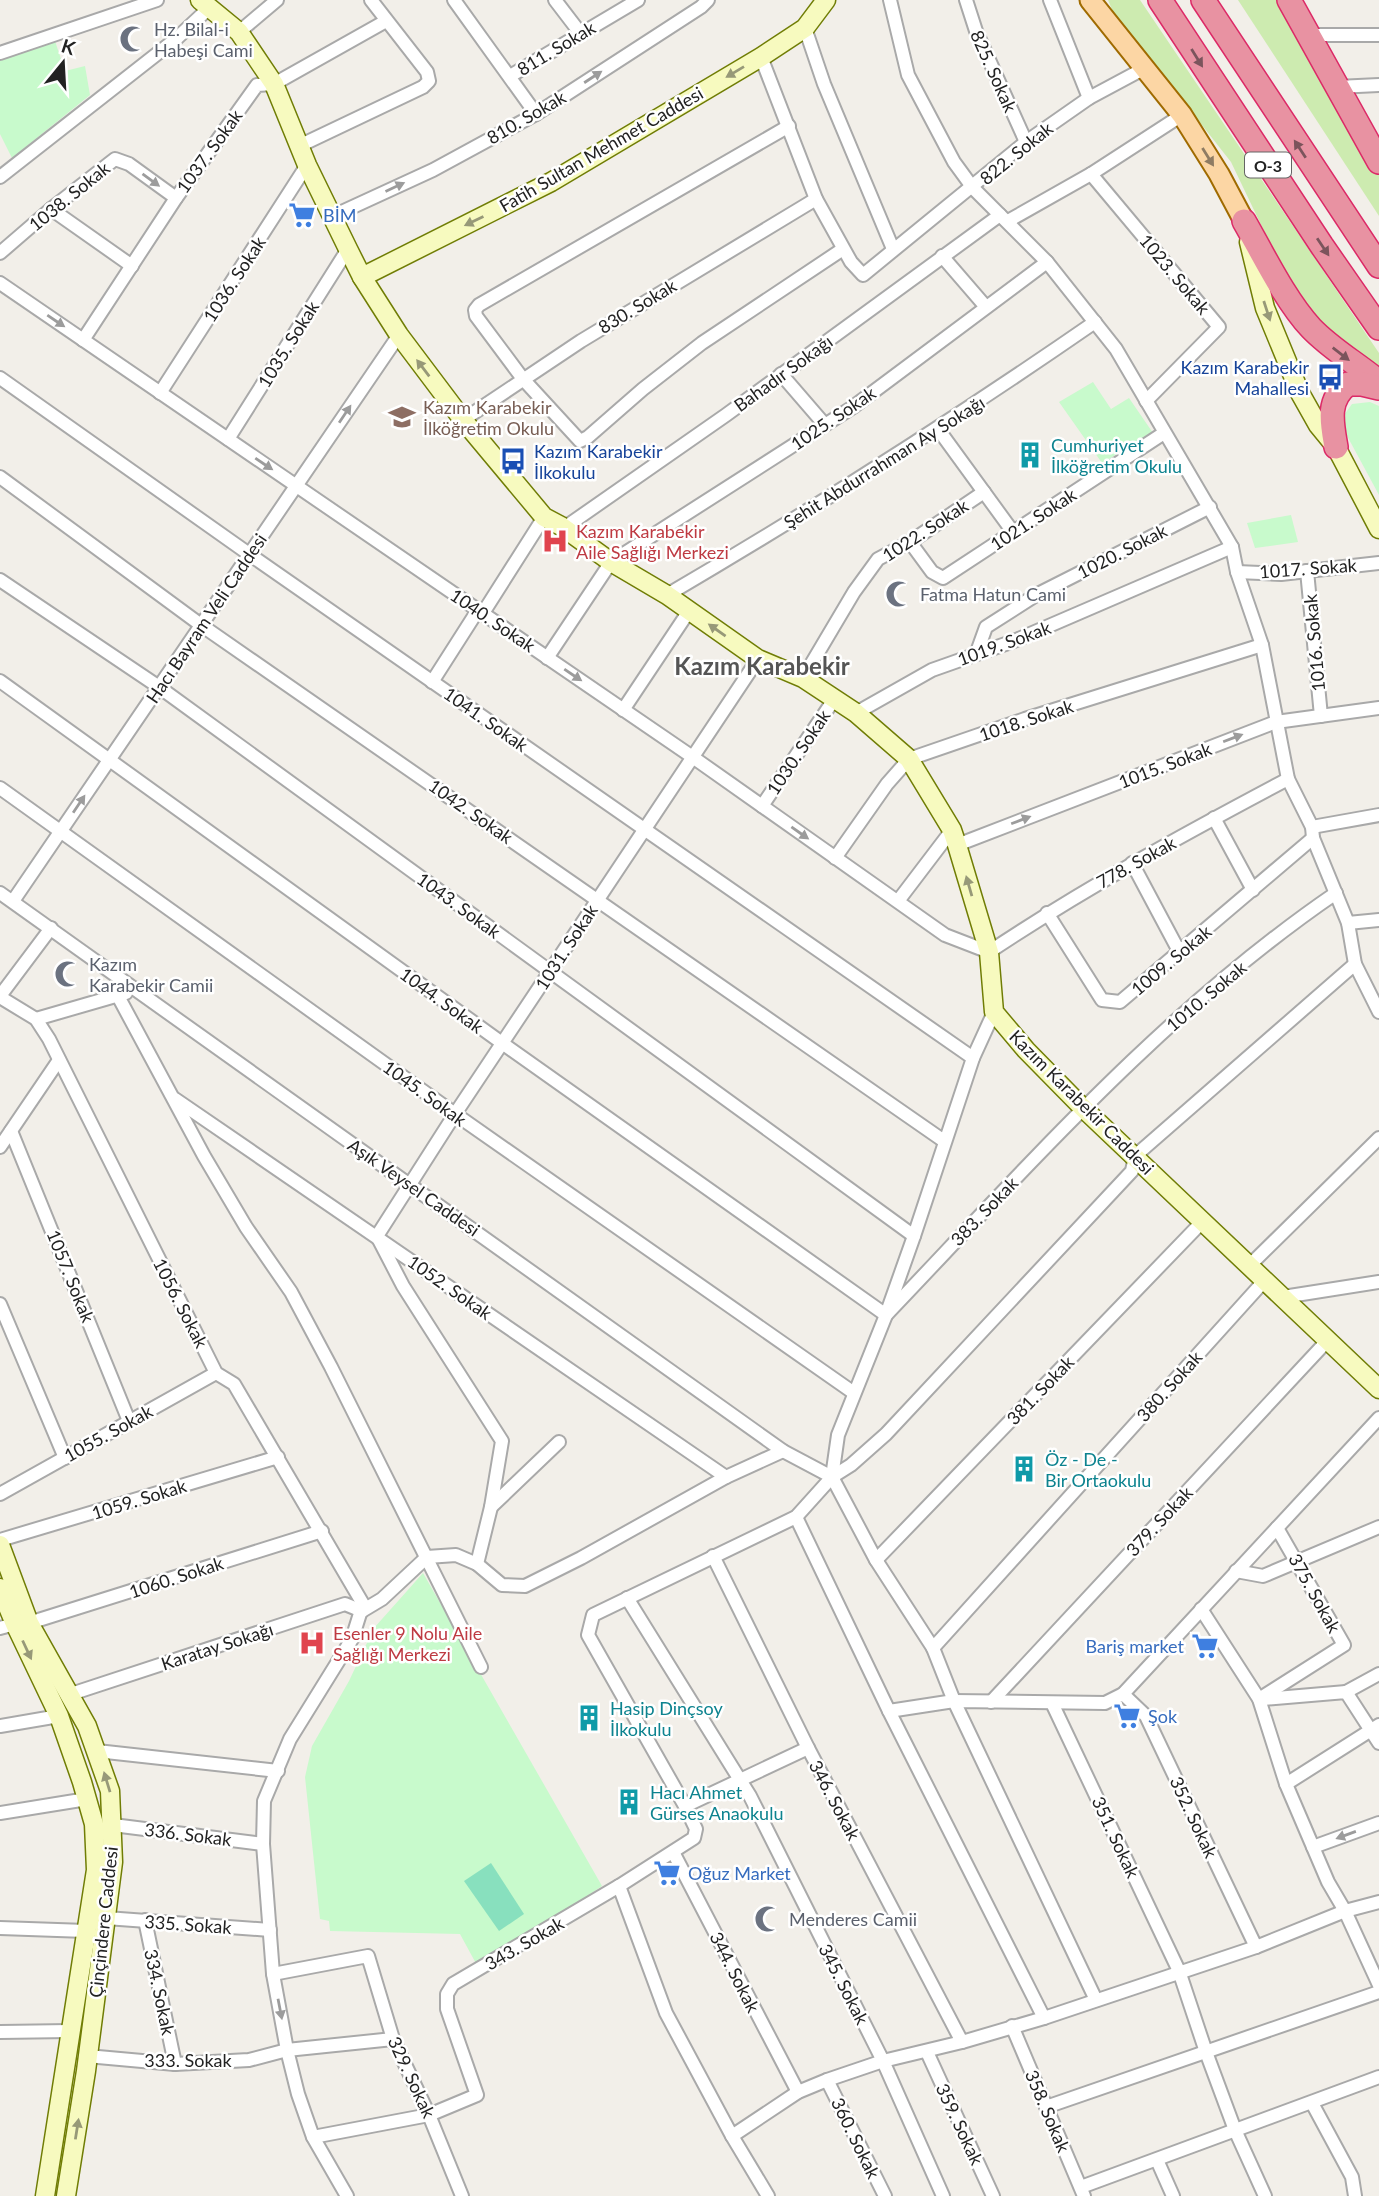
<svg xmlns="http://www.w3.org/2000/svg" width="1379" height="2196" viewBox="0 0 1379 2196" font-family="Lato,sans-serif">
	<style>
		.grass { fill: #cdebb0 }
		.park { fill: #c8facc }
		.pitch { fill: #88e0be }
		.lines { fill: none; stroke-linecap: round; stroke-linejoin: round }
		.street-casing { stroke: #a9a9a9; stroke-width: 16 }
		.secondary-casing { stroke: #707d05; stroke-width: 21 }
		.primary-casing { stroke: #a06b00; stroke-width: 23 }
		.highway-casing { stroke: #dc2a67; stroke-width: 26 }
		.street { stroke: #fff; stroke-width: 12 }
		.secondary { stroke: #f7fabf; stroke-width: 18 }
		.primary { stroke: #fcd6a4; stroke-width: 19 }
		.highway { stroke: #e892a2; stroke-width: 23 }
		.oneway { fill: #7b545c }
		.oneway2 { fill: #979978 }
		.oneway3 { fill: #9c9c9c }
		.oneway4 { fill: #8f7c63 }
		.labels { text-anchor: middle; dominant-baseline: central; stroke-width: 5; stroke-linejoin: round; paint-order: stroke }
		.shield { fill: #fff; stroke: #646464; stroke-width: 2 }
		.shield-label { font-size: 16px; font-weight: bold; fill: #222 }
		.worship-label { font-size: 18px; fill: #5b616d; stroke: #fff; text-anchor: start }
		.street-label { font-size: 18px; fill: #222; stroke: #fff }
		.shop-label { font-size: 18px; fill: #366cbe; stroke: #fff; text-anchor: start }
		.transit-label { font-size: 18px; fill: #164399; stroke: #fff; text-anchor: end }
		.education-label { font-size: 18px; fill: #785e54; stroke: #fff; text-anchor: start }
		.culture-label { font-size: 18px; fill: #0d838f; stroke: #fff; text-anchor: start }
		.health-label { font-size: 18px; fill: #be3a42; stroke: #fff; text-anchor: start }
		.district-label { font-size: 24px; font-weight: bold; fill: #555; stroke: #fff }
	</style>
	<rect width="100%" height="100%" fill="#f2efe9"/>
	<g class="grass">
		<polygon points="1108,0 1140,0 1379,353 1379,366 1373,369 1311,318 1286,277 1231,162 1113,12"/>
		<polygon points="1238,0 1281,0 1379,174 1379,216"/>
	</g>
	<g class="park">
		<polygon points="55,41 65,71 85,66 90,95 12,158 0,134 0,60"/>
		<polygon points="1093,382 1111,409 1129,398 1153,433 1102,463 1059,402"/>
		<polygon points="1370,402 1379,406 1379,495 1345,432 1344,415 1352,404"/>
		<polygon points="1291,515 1298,542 1255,548 1247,523"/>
		<polygon points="423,1573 602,1886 479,1969 460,1934 330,1931 329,1921 320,1919 305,1777 312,1746 349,1681 374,1628"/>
	</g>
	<polygon class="pitch" points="491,1863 524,1914 499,1931 464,1881"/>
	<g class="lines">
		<g class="street-casing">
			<g id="street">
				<polyline points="454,0 536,114"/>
				<polyline points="555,0 581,34"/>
				<polyline points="890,0 908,75 954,162 973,188 1047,262 1116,349 1232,547 1237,572 1262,645 1288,779 1312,827 1313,838 1348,923 1355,964 1379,1012"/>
				<polyline points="966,0 976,31 1026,142"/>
				<polyline points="1050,0 1089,98"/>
				<polyline points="805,28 824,84 893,249"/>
				<polyline points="239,32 277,0"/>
				<polyline points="1308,35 1379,35"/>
				<polyline points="0,53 157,0"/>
				<polyline points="761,57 816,199 851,262 863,275 1026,142 1089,98 1145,68"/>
				<polyline points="510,76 638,0"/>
				<polyline points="1337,87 1379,85"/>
				<polyline points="789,126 479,305 475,310 476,316 523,379 580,441 588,437 643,389 702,343 843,249"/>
				<polyline points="299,146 423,87 429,81 427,72 371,0"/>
				<polyline points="1091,174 1219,327 1146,401"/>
				<polyline points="0,177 176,39 208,9"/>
				<polyline points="51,209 132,266"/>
				<polyline points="333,216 433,170 536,114 701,7 708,0"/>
				<polyline points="1008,221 1091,174 1182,115"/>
				<polyline points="0,253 51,209 115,159 129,164 176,198"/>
				<polyline points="942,256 986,307"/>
				<path d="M0,283L694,758L945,935L989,952C1085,888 1186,833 1288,779"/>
				<polyline points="83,340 176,198 257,85 274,84 386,21"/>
				<polyline points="781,374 825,425"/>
				<polyline points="0,378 249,554 973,1058"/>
				<polyline points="160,393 307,165"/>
				<polyline points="463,420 581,341 816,199"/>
				<polyline points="938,429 1013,532"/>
				<polyline points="228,439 348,249"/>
				<polyline points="0,477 201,625 944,1141"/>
				<polyline points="564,528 726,415 1000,215"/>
				<polyline points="910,542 932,572 943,578 1164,433"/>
				<polyline points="1307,571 1321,716"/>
				<polyline points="1237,572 1281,574 1379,563"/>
				<polyline points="0,580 159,687 914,1236"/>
				<path d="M667,595C814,509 956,418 1095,322"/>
				<polyline points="483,613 544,517"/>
				<polyline points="977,652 986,627 1036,595 1210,507"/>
				<polyline points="547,658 611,562 853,407 1047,262"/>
				<polyline points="803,678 854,592 878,559 910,542 984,492"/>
				<path d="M0,681L502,1043L886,1315C1028,1166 1166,1009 1336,893"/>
				<polyline points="432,682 478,610"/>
				<polyline points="623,710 689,611"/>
				<polyline points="856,713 932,670 1014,641 1232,547"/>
				<polyline points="0,788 455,1114 854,1393"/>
				<polyline points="762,806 835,698"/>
				<polyline points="1214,818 1253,890"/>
				<polyline points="1312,827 1379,815"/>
				<polyline points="957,845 1276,722 1379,708"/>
				<polyline points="835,858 887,784 909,759 1025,719 1262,645"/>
				<polyline points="1132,863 1180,953"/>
				<polyline points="0,893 783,1451 832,1477"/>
				<polyline points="13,901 399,335"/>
				<polyline points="898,901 952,830"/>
				<polyline points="1047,913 1102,1000 1120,1002 1313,838"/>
				<polyline points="1348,923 1379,920"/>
				<polyline points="0,996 51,928"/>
				<polyline points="118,996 204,1156 246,1227 291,1292 331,1367 481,1667"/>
				<polyline points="0,997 36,1019 49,1039 216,1373 234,1384 363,1604 352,1639 290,1739 264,1801 263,1844 273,1974 287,2050 298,2094 313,2137 347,2196"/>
				<polyline points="36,1019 126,993"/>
				<polyline points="175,1099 726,1477"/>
				<polyline points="11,1131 129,1421"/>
				<polyline points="0,1147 59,1060"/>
				<polyline points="1250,1265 1379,1138"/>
				<polyline points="1283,1297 1379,1282"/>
				<polyline points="0,1304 65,1458"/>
				<polyline points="832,1477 851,1465 886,1434 1132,1171 1135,1156 1355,964"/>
				<polyline points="832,1477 876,1560 933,1648 954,1701 1096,2000"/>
				<polyline points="0,1494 216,1373"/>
				<polyline points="491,1507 559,1442"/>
				<polyline points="796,1517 889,1711 1044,2018"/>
				<polyline points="0,1540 278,1457"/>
				<polyline points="713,1556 808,1748 962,2042"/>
				<polyline points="876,1560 1203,1221"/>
				<polyline points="477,1564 491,1507 502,1441 403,1286 377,1236 455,1114 758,659"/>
				<polyline points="1236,1571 1263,1576 1379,1527"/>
				<polyline points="627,1598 750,1796 883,2061 943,2196"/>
				<polyline points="1201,1609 1259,1699 1286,1784 1328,1882 1345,1911 1379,1985"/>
				<polyline points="362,1611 382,1599 427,1557 456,1555 477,1564 502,1585 525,1586 581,1558 726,1477 783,1451"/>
				<polyline points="29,1623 322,1531"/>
				<polyline points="0,1628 15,1624"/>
				<polyline points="933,1648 1265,1280"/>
				<polyline points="1346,1692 1379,1674"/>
				<polyline points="71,1694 345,1604 362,1611"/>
				<polyline points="1123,1694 1146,1716 1256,1947"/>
				<polyline points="1259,1699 1344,1645 1277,1528"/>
				<polyline points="1263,1699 1346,1692 1379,1743"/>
				<polyline points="991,1702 1328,1340"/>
				<polyline points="1052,1703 1179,1971 1206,2052 1235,2130 1265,2196"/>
				<polyline points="889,1711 954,1701 1105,1703 1123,1694 1379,1418"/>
				<polyline points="0,1726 59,1716"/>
				<polyline points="97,1751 278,1771"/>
				<polyline points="1286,1784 1379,1725"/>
				<polyline points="685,1806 808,1748"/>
				<polyline points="0,1813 87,1799"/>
				<polyline points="113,1825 263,1844"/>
				<polyline points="1313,1847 1379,1823"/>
				<polyline points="673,1852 798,2092"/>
				<polyline points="619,1886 666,2013 732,2136 768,2196"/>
				<polyline points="106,1918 270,1930"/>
				<polyline points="145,1920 175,2064"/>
				<polyline points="0,1928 86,1931"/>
				<polyline points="273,1974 368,1956 393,2039 429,2115 462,2196"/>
				<polyline points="1012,2026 1084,2196"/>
				<polyline points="0,2032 70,2031"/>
				<polyline points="927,2052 993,2196"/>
				<polyline points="87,2056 175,2064 249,2060 287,2050 393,2039"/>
				<polyline points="827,2080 885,2196"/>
				<polyline points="1312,2103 1352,2177 1355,2196"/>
				<polyline points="1046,2107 1379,1992"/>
				<polyline points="732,2136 798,2092 827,2080 883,2061 962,2042 1044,2018 1256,1947 1345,1911 1379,1902"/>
				<polyline points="313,2137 429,2115 477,2095 447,2009 447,1994 453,1984 619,1886 694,1838 696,1829 685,1806 588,1635 593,1615 796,1517 832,1477 838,1435 886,1315 914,1236 973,1058 994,1012"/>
				<polyline points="1157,2160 1173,2196"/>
				<polyline points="1081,2187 1379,2077"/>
			</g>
		</g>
		<g class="secondary-casing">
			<g id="secondary">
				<polyline points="200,0 239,32 274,84 307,165 348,249 362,277 399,335 463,420 544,517 561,526 611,562 667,595 758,659 803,678 856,713 909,759 952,830 957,845 989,952 994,1012 1026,1050 1083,1108 1379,1389"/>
				<polyline points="1249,242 1265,308 1300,393 1318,425 1336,447 1379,529"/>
				<polyline points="362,277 551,182 761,57 805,28 826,0"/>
				<polyline points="0,1545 29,1623 87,1726 110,1791 113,1862 86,2071 66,2196"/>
				<polyline points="0,1588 15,1624 59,1716 82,1782 94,1824 96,1870 45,2196"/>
			</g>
		</g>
		<g class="primary-casing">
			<polyline id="primary" points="1090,0 1182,115 1219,174 1244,221"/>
		</g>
		<g class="highway-casing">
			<g id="highway">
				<polyline points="1160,0 1322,246 1379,328"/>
				<polyline points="1203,0 1379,266"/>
				<polyline points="1289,0 1379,162"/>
				<path d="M1244,221C1263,254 1285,300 1311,328C1331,349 1356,363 1379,382"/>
				<path d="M1336,447C1332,424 1326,400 1348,384H1362L1379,388"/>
			</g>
		</g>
		<use href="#street" class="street"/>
		<use href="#secondary" class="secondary"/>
		<use href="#primary" class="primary"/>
		<use href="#highway" class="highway"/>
	</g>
	<defs><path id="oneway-solid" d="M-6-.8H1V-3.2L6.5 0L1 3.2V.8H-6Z" transform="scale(1.75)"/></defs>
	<g class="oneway">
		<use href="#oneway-solid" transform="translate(1197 58) rotate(58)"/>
		<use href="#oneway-solid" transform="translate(1300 149) rotate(-123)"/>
		<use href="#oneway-solid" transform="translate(1323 247) rotate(56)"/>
		<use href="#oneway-solid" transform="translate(1341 354) rotate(38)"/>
	</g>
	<g class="oneway2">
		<use href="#oneway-solid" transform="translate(735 72) rotate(149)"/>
		<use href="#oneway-solid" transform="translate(474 221) rotate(154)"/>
		<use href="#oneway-solid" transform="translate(1267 311) rotate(72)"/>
		<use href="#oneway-solid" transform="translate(423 368) rotate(-127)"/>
		<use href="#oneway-solid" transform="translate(717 630) rotate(-145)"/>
		<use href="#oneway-solid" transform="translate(969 886) rotate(-106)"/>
		<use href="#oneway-solid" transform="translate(27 1650) rotate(65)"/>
		<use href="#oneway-solid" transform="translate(107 1782) rotate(-107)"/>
		<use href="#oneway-solid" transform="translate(77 2129) rotate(-81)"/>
	</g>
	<g class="oneway3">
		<use href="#oneway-solid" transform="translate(593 77) rotate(-33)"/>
		<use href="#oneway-solid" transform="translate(151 180) rotate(36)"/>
		<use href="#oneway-solid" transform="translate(395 187) rotate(-25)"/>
		<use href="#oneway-solid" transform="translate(56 321) rotate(34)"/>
		<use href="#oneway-solid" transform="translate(345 414) rotate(-56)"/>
		<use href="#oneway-solid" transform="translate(264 464) rotate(34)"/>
		<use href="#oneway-solid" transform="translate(573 675) rotate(34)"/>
		<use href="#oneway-solid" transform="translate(1233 738) rotate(-21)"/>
		<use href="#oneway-solid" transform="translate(79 804) rotate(-56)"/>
		<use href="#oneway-solid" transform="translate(1021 820) rotate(-21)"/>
		<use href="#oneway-solid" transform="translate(800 833) rotate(35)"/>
		<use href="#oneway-solid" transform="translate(1346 1835) rotate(160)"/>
		<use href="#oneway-solid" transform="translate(280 2009) rotate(79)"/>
	</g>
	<use class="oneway4" href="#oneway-solid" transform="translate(1208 157) rotate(58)"/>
	<defs>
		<g id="mosque-bare" transform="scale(2.1)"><path d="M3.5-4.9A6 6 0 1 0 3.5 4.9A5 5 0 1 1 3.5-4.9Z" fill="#6b7280" stroke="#fff" stroke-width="2.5" paint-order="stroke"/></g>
		<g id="supermarket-bare" transform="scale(2.1)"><path d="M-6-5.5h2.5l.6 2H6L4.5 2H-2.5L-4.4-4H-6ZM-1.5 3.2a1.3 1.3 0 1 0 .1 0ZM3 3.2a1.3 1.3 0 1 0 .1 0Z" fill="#3f7fe0" stroke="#fff" stroke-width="2.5" paint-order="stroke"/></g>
		<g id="bus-bare" transform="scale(2.1)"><path d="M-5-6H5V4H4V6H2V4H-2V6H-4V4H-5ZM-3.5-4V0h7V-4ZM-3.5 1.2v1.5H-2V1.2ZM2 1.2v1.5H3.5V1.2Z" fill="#1a4fb4" stroke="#fff" stroke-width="2.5" paint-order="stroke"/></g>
		<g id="school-bare" transform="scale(2.1)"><path d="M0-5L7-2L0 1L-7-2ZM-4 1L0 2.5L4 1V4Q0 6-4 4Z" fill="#8d6e63" stroke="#fff" stroke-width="2.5" paint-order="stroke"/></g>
		<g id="building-bare" transform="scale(2.1)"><path d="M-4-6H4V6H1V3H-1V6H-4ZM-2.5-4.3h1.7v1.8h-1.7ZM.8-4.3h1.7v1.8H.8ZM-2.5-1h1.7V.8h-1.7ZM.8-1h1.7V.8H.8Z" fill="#0f9aa8" stroke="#fff" stroke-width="2.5" paint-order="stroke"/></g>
		<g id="hospital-bare" transform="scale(2.1)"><path d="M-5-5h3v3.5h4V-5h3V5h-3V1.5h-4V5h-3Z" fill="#e0444e" stroke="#fff" stroke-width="2.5" paint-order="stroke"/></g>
	</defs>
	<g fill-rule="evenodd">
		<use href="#mosque-bare" x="133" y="39"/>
		<use href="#supermarket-bare" x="302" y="215"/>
		<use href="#bus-bare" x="1330" y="377"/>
		<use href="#school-bare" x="402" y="417"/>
		<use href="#building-bare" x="1030" y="455"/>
		<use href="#bus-bare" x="513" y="461"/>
		<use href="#hospital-bare" x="555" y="541"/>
		<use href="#mosque-bare" x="899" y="594"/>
		<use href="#mosque-bare" x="68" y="974"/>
		<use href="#building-bare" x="1024" y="1469"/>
		<use href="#hospital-bare" x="312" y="1643"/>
		<use href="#supermarket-bare" x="1205" y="1646"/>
		<use href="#supermarket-bare" x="1127" y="1716"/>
		<use href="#building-bare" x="589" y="1718"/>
		<use href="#building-bare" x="629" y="1802"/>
		<use href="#supermarket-bare" x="667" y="1873"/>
		<use href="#mosque-bare" x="768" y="1919"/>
	</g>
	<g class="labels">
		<rect class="shield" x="1245" y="152.5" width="46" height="25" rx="5"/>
		<g class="shield-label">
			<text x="1268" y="165">O-3</text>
		</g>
		<g class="worship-label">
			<text x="154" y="29">Hz. Bilal-i<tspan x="154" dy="21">Habeşi Cami</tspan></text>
			<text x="920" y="594">Fatma Hatun Cami</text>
			<text x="89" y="964">Kazım<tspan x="89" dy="21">Karabekir Camii</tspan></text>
			<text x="789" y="1919">Menderes Camii</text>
		</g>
		<g class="street-label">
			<text transform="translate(556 48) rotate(-31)">811. Sokak</text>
			<text transform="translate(994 71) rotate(66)">825. Sokak</text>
			<text transform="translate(526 117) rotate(-30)">810. Sokak</text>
			<text transform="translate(601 149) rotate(-30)">Fatih Sultan Mehmet Caddesi</text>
			<text transform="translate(209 151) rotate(-54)">1037. Sokak</text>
			<text transform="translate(1016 153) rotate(-39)">822. Sokak</text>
			<text transform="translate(69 196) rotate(-39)">1038. Sokak</text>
			<text transform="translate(1175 274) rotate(50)">1023. Sokak</text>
			<text transform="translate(234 279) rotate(-57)">1036. Sokak</text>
			<text transform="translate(637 306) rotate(-31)">830. Sokak</text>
			<text transform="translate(288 344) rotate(-58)">1035. Sokak</text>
			<text transform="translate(783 373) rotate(-36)">Bahadır Sokağı</text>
			<text transform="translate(833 418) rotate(-34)">1025. Sokak</text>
			<text transform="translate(884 462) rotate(-32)">Şehit Abdurrahman Ay Sokağı</text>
			<text transform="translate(1033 519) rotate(-33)">1021. Sokak</text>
			<text transform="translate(925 530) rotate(-33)">1022. Sokak</text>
			<text transform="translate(1122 551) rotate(-27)">1020. Sokak</text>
			<text transform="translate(1308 568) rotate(-4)">1017. Sokak</text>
			<text transform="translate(206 618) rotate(-56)">Hacı Bayram Veli Caddesi</text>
			<text transform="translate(493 620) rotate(34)">1040. Sokak</text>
			<text transform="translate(1004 643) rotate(-20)">1019. Sokak</text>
			<text transform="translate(1314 643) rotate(-95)">1016. Sokak</text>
			<text transform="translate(486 719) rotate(35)">1041. Sokak</text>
			<text transform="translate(1026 720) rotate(-18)">1018. Sokak</text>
			<text transform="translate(798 752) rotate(-56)">1030. Sokak</text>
			<text transform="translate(1165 765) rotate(-21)">1015. Sokak</text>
			<text transform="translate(471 811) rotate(35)">1042. Sokak</text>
			<text transform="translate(1136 862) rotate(-29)">778. Sokak</text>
			<text transform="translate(459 905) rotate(36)">1043. Sokak</text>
			<text transform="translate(566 947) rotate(-57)">1031. Sokak</text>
			<text transform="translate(1171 960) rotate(-40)">1009. Sokak</text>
			<text transform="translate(1206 996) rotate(-40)">1010. Sokak</text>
			<text transform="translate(442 1000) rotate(36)">1044. Sokak</text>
			<text transform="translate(425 1093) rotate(36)">1045. Sokak</text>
			<text transform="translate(1082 1102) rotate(45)">Kazım Karabekir Caddesi</text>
			<text transform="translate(414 1187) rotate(35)">Aşık Veysel Caddesi</text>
			<text transform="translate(984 1211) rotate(-46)">383. Sokak</text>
			<text transform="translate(71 1276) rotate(68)">1057. Sokak</text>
			<text transform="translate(450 1287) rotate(35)">1052. Sokak</text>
			<text transform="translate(181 1303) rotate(63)">1056. Sokak</text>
			<text transform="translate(1169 1386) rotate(-48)">380. Sokak</text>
			<text transform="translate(1040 1390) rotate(-46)">381. Sokak</text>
			<text transform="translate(108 1433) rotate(-29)">1055. Sokak</text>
			<text transform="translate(139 1499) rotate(-17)">1059. Sokak</text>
			<text transform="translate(1159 1521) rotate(-47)">379. Sokak</text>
			<text transform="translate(176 1577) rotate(-18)">1060. Sokak</text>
			<text transform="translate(1315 1593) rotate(61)">375. Sokak</text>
			<text transform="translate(217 1646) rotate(-18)">Karatay Sokağı</text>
			<text transform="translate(835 1800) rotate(62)">346. Sokak</text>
			<text transform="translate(1194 1817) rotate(65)">352. Sokak</text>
			<text transform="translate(188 1834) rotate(7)">336. Sokak</text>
			<text transform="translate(1116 1837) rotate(65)">351. Sokak</text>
			<text transform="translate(103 1922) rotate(-84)">Çinçindere Caddesi</text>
			<text transform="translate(188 1924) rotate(4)">335. Sokak</text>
			<text transform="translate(524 1943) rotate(-30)">343. Sokak</text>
			<text transform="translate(735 1972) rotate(63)">344. Sokak</text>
			<text transform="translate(844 1984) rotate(63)">345. Sokak</text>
			<text transform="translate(160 1992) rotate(78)">334. Sokak</text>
			<text x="188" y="2060">333. Sokak</text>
			<text transform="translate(412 2077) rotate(65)">329. Sokak</text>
			<text transform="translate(1048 2111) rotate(67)">358. Sokak</text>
			<text transform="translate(960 2124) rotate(65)">359. Sokak</text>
			<text transform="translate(856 2138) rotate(64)">360. Sokak</text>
		</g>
		<g class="shop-label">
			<text x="323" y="215">BİM</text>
			<text x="1184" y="1646" text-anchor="end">Bariş market</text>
			<text x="1148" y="1716">Şok</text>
			<text x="688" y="1873">Oğuz Market</text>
		</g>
		<g class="transit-label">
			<text x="1309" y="367">Kazım Karabekir<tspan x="1309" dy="21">Mahallesi</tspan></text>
			<text x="534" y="451" text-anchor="start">Kazım Karabekir<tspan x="534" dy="21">İlkokulu</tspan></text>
		</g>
		<g class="education-label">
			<text x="423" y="407">Kazım Karabekir<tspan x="423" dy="21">İlköğretim Okulu</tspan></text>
		</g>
		<g class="culture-label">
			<text x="1051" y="445">Cumhuriyet<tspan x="1051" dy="21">İlköğretim Okulu</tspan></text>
			<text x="1045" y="1459">Öz - De -<tspan x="1045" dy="21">Bir Ortaokulu</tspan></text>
			<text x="610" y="1708">Hasip Dinçsoy<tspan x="610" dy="21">İlkokulu</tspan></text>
			<text x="650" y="1792">Hacı Ahmet<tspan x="650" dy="21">Gürses Anaokulu</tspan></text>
		</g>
		<g class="health-label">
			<text x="576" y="531">Kazım Karabekir<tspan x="576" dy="21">Aile Sağlığı Merkezi</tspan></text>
			<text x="333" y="1633">Esenler 9 Nolu Aile<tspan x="333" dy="21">Sağlığı Merkezi</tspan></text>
		</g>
		<g class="district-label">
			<text x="762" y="665">Kazım Karabekir</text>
		</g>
	</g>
	<g transform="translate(63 63) rotate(18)" stroke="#ffffff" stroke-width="5" paint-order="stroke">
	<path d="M0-5L12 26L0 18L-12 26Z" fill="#222222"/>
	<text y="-10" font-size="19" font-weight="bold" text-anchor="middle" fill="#222222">K</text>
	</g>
</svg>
